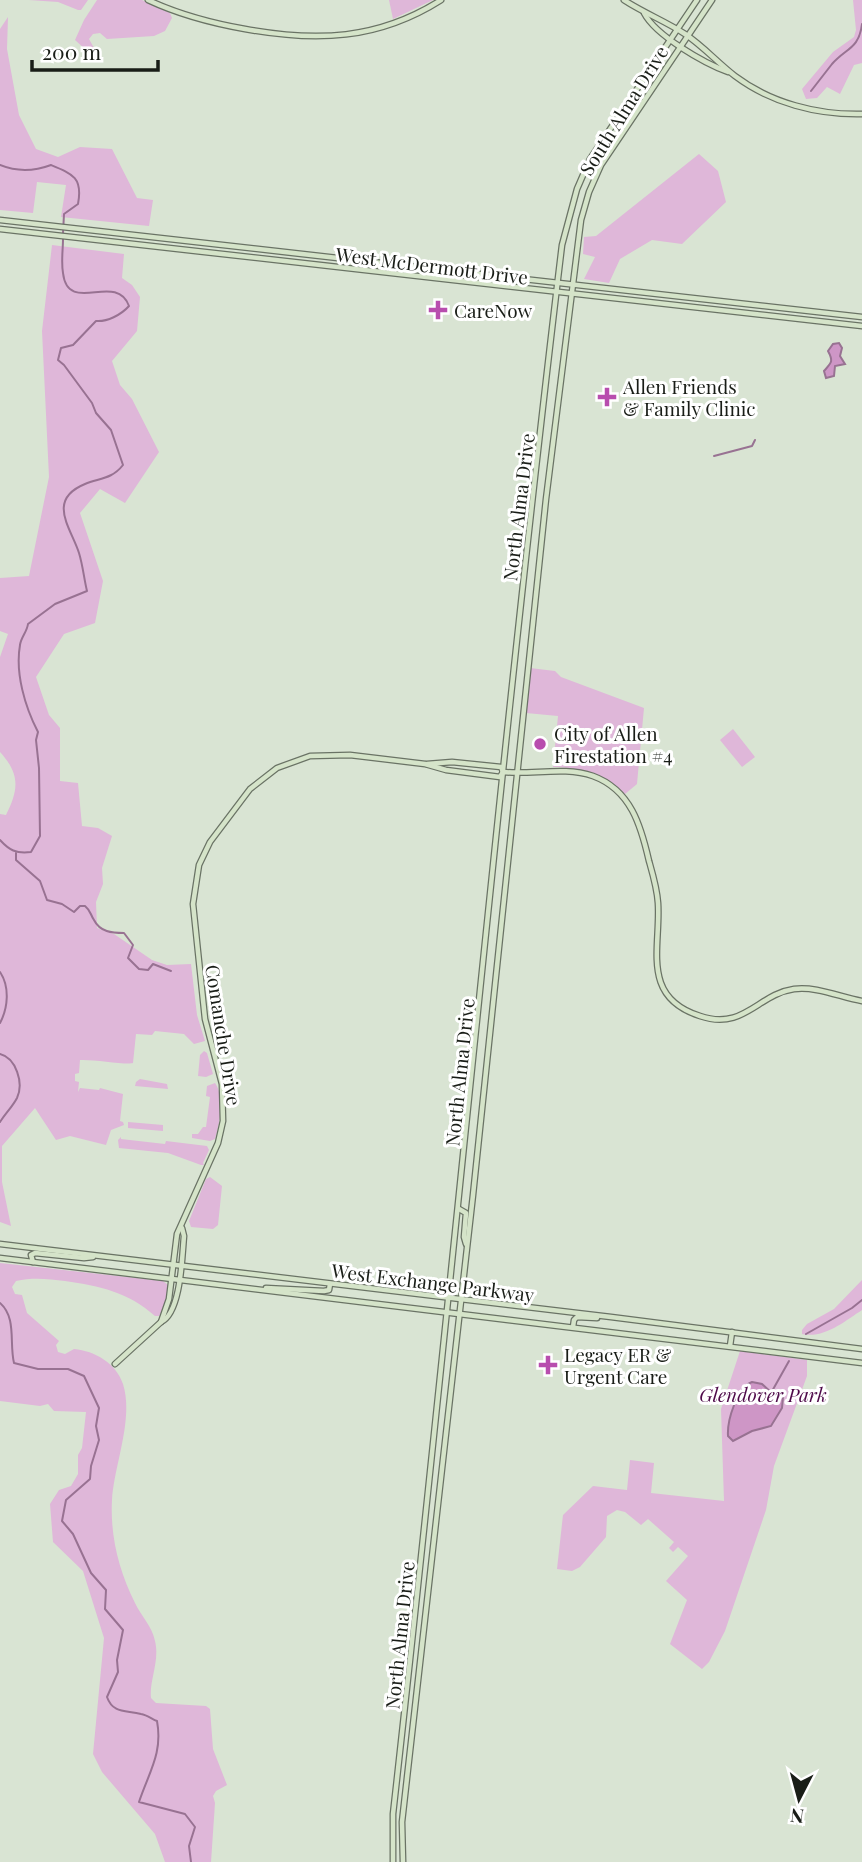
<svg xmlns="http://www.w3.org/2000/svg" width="862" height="1862" viewBox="0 0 862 1862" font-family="'Playfair Display',serif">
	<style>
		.green { fill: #dfb7d9 }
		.water { fill: #ce96c6; stroke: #987292; stroke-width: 2 }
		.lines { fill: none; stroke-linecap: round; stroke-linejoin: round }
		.stream { stroke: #987292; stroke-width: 2 }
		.secondary-casing { stroke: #6a7365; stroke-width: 7 }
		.secondary { stroke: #d5e4c9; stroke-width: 4.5 }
		.poi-dot { fill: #b84dae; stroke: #fff; stroke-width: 2.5 }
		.labels { text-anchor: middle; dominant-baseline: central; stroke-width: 6; stroke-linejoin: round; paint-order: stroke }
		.street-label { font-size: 19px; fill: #191d17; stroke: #fff }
		.poi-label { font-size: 19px; fill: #191d17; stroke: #fff; text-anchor: start }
		.park-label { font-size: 19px; font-style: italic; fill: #4e0949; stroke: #fff }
	</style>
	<rect width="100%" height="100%" fill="#d9e4d3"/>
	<g class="green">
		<polygon points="29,0 88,0 81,10 78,10 58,2"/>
		<polygon points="97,0 142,0 170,13 172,18 165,31 154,36 107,39 100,33 93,34 89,39 94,48 85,49 75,40 84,20"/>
		<polygon points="389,0 433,0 393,19"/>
		<polygon points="853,0 862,0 862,63 854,65 840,94 827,87 817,98 806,99 802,89 833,52 854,37 856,30"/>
		<polygon points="8,17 7,49 19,115 36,149 58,157 80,147 112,149 137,198 153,200 149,226 61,217 66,185 37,182 33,213 0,210 0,29"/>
		<polygon points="699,154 718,171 726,202 682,244 652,240 620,259 609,283 584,279 595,257 583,254 584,237 596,236"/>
		<path d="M52,245L124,254L122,278L132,285L140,297L137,331L112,361L120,385L132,399L159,452L125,503L100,489L80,513L103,581L95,623L64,634L36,677L49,715L60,728V781L78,783L82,826L98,828L112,836L102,868L103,884L96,902L97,928L114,934L152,960L167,965L191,964L197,1015L205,1041L194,1044L184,1034L155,1031L152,1035L136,1034L133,1063C126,1065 92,1059 80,1060L79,1073L75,1074V1081L79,1082L78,1092L80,1088L99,1090L100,1088L123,1094L120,1121L123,1122L124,1125L111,1130L106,1145L70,1136L56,1140L35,1108L2,1146V1182L11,1226L0,1222V814L6,815C19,789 20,774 0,752V657L8,634L0,631V578L29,576L49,477L42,331Z"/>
		<path d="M530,668L555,671L561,677L644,708L637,784L625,794C602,776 583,767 553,767L558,716L526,713Z"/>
		<polygon points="733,729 755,757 742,767 720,740"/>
		<polygon points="204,1051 207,1053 213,1074 206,1077 198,1076 200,1055"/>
		<polygon points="140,1079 167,1084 168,1089 135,1086 136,1082"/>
		<path d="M215,1083C225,1097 220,1123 215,1139L210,1141L192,1138V1134H198L203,1127H206L210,1097L206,1096L207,1086Z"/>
		<polygon points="128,1122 163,1125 163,1131 128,1128"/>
		<polygon points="121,1137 121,1139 165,1144 166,1141 207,1146 209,1150 203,1163 204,1165 201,1165 168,1153 119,1148 118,1140"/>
		<polygon points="210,1177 222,1186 218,1225 213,1229 191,1227 189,1221 206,1179"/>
		<path d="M0,1263L163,1281L168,1285L165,1305L159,1316H155C128,1292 100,1286 65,1281C49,1279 33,1277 16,1281L12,1287L15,1294L22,1295L27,1313L59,1341L56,1345L58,1352L65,1354L74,1349C95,1351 116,1363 123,1384C134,1419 114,1465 112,1500C110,1536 119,1571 135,1603C141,1616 152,1626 155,1641C160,1661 149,1681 151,1698L156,1703L206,1706L210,1709L213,1749L227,1785L216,1791L213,1796L215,1803L211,1862H165L155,1834L102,1772L93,1754L104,1638L83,1571L53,1542L50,1504L59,1490L71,1486L78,1474V1455L82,1448L86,1412L54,1411L48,1404L40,1406L0,1401Z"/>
		<path d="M862,1280V1310C845,1321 824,1339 802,1334V1330L807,1324L834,1309Z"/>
		<polygon points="740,1351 807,1360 807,1376 774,1466 766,1510 725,1631 709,1662 702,1669 670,1644 687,1600 666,1581 688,1556 678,1547 673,1552 669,1548 674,1542 648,1519 641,1525 625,1512 617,1510 607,1516 606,1537 580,1567 572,1571 557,1569 563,1515 593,1486 627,1490 630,1460 654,1463 651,1493 724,1501 721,1409"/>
	</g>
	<g class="water">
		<path d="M839,343L842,348L840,356L845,364L835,366L834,376L826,378L824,371C831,363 834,362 828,351L833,344Z"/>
		<path d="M752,1382L762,1384L774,1395L783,1397L782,1408L771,1426L752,1431L733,1441L728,1436C727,1420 737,1388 752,1382Z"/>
	</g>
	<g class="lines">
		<g class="stream">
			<path d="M811,91C818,82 825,73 832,64C846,48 859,49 862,24"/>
			<path d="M0,165C17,172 35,171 51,165C73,174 83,178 78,204L64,214L63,233"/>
			<polyline points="714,456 752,446 755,440"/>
			<path d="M0,840C9,850 16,854 31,852L40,836L39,768L36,740L38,732C25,707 15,673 20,645C21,637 27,632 28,624L55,604L87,591C84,579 83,566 79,553C71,528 46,500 85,484C100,478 112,479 123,465L111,430L96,413L92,403L64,365L58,360L61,348L73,345L96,321C107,322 121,315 129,306C116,271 68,316 63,273C61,262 63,250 63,239"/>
			<path d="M16,853V860L40,881L47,900L62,904L74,912L80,906H85C91,911 90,914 94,920C100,932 112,933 124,933L133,945L128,958L139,969L148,970L153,964L171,971"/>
			<path d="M0,972C10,987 8,1008 0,1023"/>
			<path d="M0,1054C16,1058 24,1083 17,1098C13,1106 5,1114 0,1122"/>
			<path d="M0,1303C17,1318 9,1343 14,1363L38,1369H68L84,1376L99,1408L96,1426L99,1440L91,1466L90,1479L66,1500L62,1521L73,1534L91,1573L106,1590L105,1609L123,1630L117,1660L118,1672L107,1697C113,1714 126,1710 141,1714C147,1715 152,1719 157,1721C163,1753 149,1772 139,1802L185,1814L195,1827L189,1846L191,1862"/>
			<polyline points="806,1334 852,1308 862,1300"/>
			<polyline points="771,1393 789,1361"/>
		</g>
		<g class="secondary-casing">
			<g id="secondary">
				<path d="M148,0C180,15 211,23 245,29C316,42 378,40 441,0"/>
				<path d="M624,0C644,13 665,21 685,34C703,46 718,63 735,76C771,103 817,115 862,114"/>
				<path d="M644,13C656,36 704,63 728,72"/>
				<polyline points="0,220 862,317"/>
				<polyline points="0,229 862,326"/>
				<polyline points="427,764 452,762 501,767 503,772"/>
				<polyline points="459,1209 466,1213 464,1237 466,1244"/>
				<polyline points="0,1244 611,1317 862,1349"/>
				<polyline points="0,1258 862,1363"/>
				<polyline points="33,1262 31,1255 35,1253 84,1258 93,1257"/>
				<polyline points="266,1288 324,1291 329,1290 330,1284"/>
				<path d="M161,1322L169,1299L177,1234L218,1143L223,1121L222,1084L205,1019L193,904L199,865L210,842L250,789L277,768L310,756L350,755L425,764L446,770L500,777L503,772C533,775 564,766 593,776C631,790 641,826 649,861C653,875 657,888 658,903C661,947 640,997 700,1016C744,1031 758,994 794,989C816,986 840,997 862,1001"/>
				<polyline points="573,1327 574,1320 577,1317 597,1318"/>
				<polyline points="730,1346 732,1332"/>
				<path d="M115,1364L161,1322C181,1313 182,1257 184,1236L182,1228"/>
				<path d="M393,1862V1814C452,1291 499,767 562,245L577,189L590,159L697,0"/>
				<polyline points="403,1862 402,1822 473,1195 546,499 581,220 589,192 601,165 712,0"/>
			</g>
		</g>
		<use href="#secondary" class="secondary"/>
	</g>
	<g class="poi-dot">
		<path d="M434.5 299.5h7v7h7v7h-7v7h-7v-7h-7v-7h7z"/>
		<path d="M603.5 386.5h7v7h7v7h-7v7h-7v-7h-7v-7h7z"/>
		<circle cx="540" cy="744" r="7"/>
		<path d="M544.5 1354.5h7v7h7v7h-7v7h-7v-7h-7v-7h7z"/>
	</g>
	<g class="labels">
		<g class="street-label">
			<text transform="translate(623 110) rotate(-58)">South Alma Drive</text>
			<text transform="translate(432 265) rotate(7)">West McDermott Drive</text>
			<text transform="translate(518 507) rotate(-83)">North Alma Drive</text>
			<text transform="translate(224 1035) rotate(81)">Comanche Drive</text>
			<text transform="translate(459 1072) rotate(-84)">North Alma Drive</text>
			<text transform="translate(433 1282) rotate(7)">West Exchange Parkway</text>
			<text transform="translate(399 1635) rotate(-84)">North Alma Drive</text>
		</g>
		<g class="poi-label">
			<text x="454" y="310">CareNow</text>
			<text x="623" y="386">Allen Friends<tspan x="623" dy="22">&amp; Family Clinic</tspan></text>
			<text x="554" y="733">City of Allen<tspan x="554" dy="22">Firestation #4</tspan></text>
			<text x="564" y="1354">Legacy ER &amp;<tspan x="564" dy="22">Urgent Care</tspan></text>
		</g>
		<g class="park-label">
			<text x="763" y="1394">Glendover Park</text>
		</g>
	</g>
	<g transform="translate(799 1799) rotate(186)" stroke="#ffffff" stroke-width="5" paint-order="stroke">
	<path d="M0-5L12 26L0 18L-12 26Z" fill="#191d17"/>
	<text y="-10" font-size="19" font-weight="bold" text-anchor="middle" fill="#191d17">N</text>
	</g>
	<path d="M32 60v10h126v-10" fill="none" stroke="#191d17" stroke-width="3.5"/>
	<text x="42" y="60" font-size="21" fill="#191d17" stroke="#ffffff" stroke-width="5" paint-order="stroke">200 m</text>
</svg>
